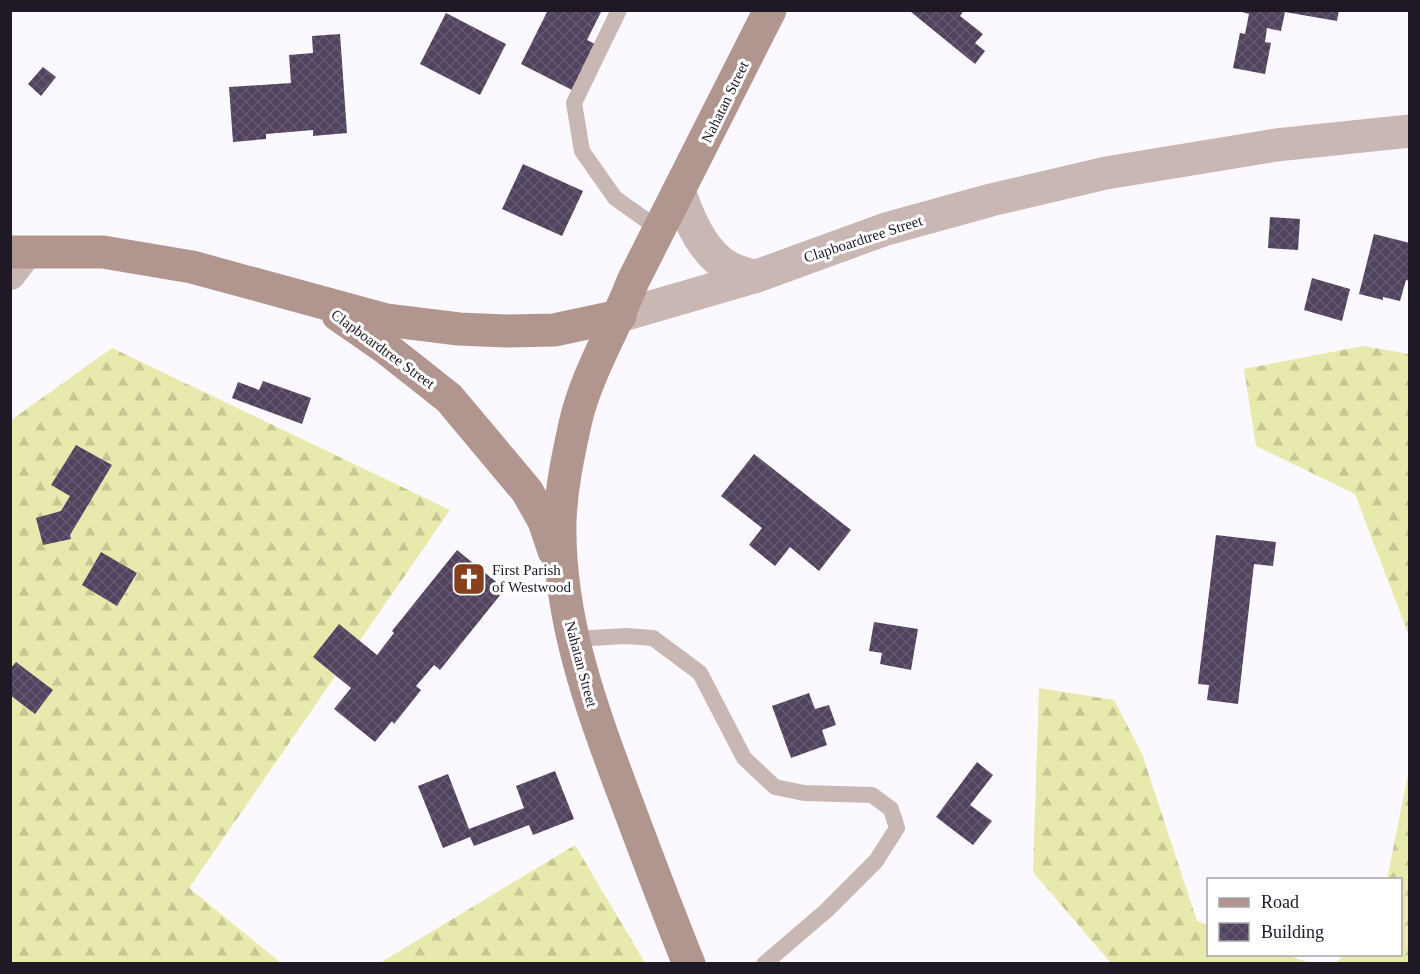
<svg xmlns="http://www.w3.org/2000/svg" width="1420" height="974" viewBox="0 0 1420 974" font-family="Georgia,serif">
	<style>
		.forest { fill: url(#forest-firs) }
		.building { fill: url(#building-cross-hatch) }
		.lines { fill: none; stroke-linecap: round; stroke-linejoin: round }
		.service { stroke: #c9b7b3; stroke-width: 16 }
		.minor { stroke: #c9b7b3; stroke-width: 32 }
		.tertiary { stroke: #c9b7b3; stroke-width: 33 }
		.secondary { stroke: #b19690; stroke-width: 33 }
		.labels { text-anchor: middle; dominant-baseline: central; stroke-width: 6; stroke-linejoin: round; paint-order: stroke }
		.street-label { font-size: 15px; fill: #1f1925; stroke: #fff }
		.poi-label { font-size: 15px; fill: #1f1925; stroke: #fff; text-anchor: start }
	</style>
	<defs>
		<pattern id="forest-firs" width="22" height="20" patternUnits="userSpaceOnUse" patternTransform="scale(1.5)"><rect width="22" height="20" fill="#e7eaac"/><path d="M5 1l3.5 6h-7zM16 11l3.5 6h-7z" fill="#c6c894"/></pattern>
		<pattern id="building-cross-hatch" width="8" height="8" patternUnits="userSpaceOnUse" patternTransform="scale(1.5)"><rect width="8" height="8" fill="#51425e"/><path d="M0 0l8 8M0 8l8-8" fill="none" stroke="#665a71"/></pattern>
	</defs>
	<rect width="100%" height="100%" fill="#fcf8ff"/>
	<g class="forest">
		<polygon points="1363,346 1409,354 1409,636 1355,494 1256,446 1244,369"/>
		<polygon points="112,348 450,510 189,888 281,963 11,963 10,421"/>
		<polygon points="1039,688 1114,700 1142,754 1197,921 1208,925 1208,954 1287,955 1310,963 1111,963 1033,872"/>
		<polygon points="1409,769 1409,963 1335,963 1344,955 1400,954 1400,880 1387,879"/>
		<polygon points="575,845 645,963 380,963"/>
	</g>
	<g class="building">
		<polygon points="548,10 602,10 587,40 595,44 572,90 521,64"/>
		<polygon points="912,10 964,10 960,16 983,34 975,43 985,51 975,64 911,12"/>
		<polygon points="1235,10 1339,10 1337,21 1285,12 1281,31 1267,28 1265,42 1271,43 1265,74 1233,68 1240,33 1245,34 1249,14"/>
		<polygon points="446,13 506,44 480,95 420,64"/>
		<polygon points="340,34 347,133 313,136 313,130 266,134 266,139 233,142 229,87 291,83 289,55 313,53 312,36"/>
		<polygon points="43,67 56,77 41,96 28,84"/>
		<polygon points="523,164 583,191 562,236 502,209"/>
		<polygon points="1270,217 1300,219 1298,250 1268,248"/>
		<polygon points="1374,234 1410,243 1410,281 1406,280 1400,301 1383,297 1383,300 1359,294"/>
		<polygon points="1312,278 1350,289 1342,321 1304,310"/>
		<polygon points="263,381 311,398 302,424 232,398 238,382 259,390"/>
		<polygon points="76,445 112,465 70,535 71,539 43,545 36,518 61,511 70,496 51,485"/>
		<polygon points="754,454 851,530 819,571 790,547 775,566 749,545 762,528 721,496"/>
		<polygon points="1216,535 1276,542 1273,566 1254,564 1238,704 1207,700 1209,685 1198,684"/>
		<polygon points="457,550 505,589 440,670 434,665 416,686 421,690 394,724 392,721 375,742 334,709 351,688 313,657 339,624 377,655 394,633 392,631"/>
		<polygon points="101,552 137,573 117,606 82,585"/>
		<polygon points="874,622 918,629 911,670 880,664 882,653 869,651"/>
		<polygon points="16,662 53,690 35,714 10,695 10,669"/>
		<polygon points="809,693 815,709 829,705 836,725 822,730 827,745 791,758 772,706"/>
		<polygon points="977,762 993,775 970,805 992,821 973,845 936,817"/>
		<polygon points="555,771 574,819 533,835 529,825 474,846 470,837 443,848 418,786 448,774 469,829 524,808 516,786"/>
	</g>
	<g class="lines">
		<g class="service">
			<polyline points="619,10 574,103 582,151 615,198 660,230"/>
			<polyline points="573,639 626,636 653,638 700,673 744,758 775,787 804,793 872,795 891,809 897,828 876,861 827,910 764,964"/>
		</g>
		<polyline class="minor" points="10,274 26,253"/>
		<g class="tertiary">
			<path d="M680,193C689,220 704,256 732,269C739,272 747,274 754,277"/>
			<polyline points="620,316 754,277 886,229 991,200 1106,173 1276,145 1410,131"/>
		</g>
		<g class="secondary">
			<polyline points="10,252 103,252 192,267 386,320 459,329 506,331 554,330 620,316"/>
			<polyline points="338,315 387,349 449,398 527,491 544,521 554,551"/>
			<path d="M689,964C667,910 647,856 627,803C593,712 558,621 560,522C561,489 568,456 575,424C586,374 615,329 633,281L770,10"/>
		</g>
	</g>
	<defs>
		<g id="church-square" transform="scale(1.725)"><rect x="-9" y="-9" width="18" height="18" rx="4" fill="#86401c" stroke="#fff"/><path d="M-1.2-6h2.4v3.5h3.3v2.4h-3.3V6h-2.4V-.1h-3.3v-2.4h3.3Z" fill="#fff"/></g>
	</defs>
	<g fill-rule="evenodd">
		<use href="#church-square" x="469" y="579"/>
	</g>
	<g class="labels">
		<g class="street-label">
			<text transform="translate(725 102) rotate(-64)">Nahatan Street</text>
			<text transform="translate(863 239) rotate(-18)">Clapboardtree Street</text>
			<text transform="translate(383 349) rotate(36)">Clapboardtree Street</text>
			<text transform="translate(581 664) rotate(75)">Nahatan Street</text>
		</g>
		<g class="poi-label">
			<text x="492" y="570">First Parish<tspan x="492" dy="17">of Westwood</tspan></text>
		</g>
	</g>
	<rect width="1420" height="974" fill="none" stroke="#1f1925" stroke-width="24"/>
	<rect x="1207" y="878" width="195" height="78" fill="#ffffff" stroke="#a5a3a8" stroke-width="1.5"/>
	<rect x="1219" y="898" width="30" height="9" fill="#b19690" stroke="#a5a3a8" stroke-width="1.5"/>
	<text x="1261" y="908" font-size="18" fill="#1f1925">Road</text>
	<rect x="1219" y="923" width="30" height="18" fill="url(#building-cross-hatch)" stroke="#a5a3a8" stroke-width="1.5"/>
	<text x="1261" y="938" font-size="18" fill="#1f1925">Building</text>
</svg>
